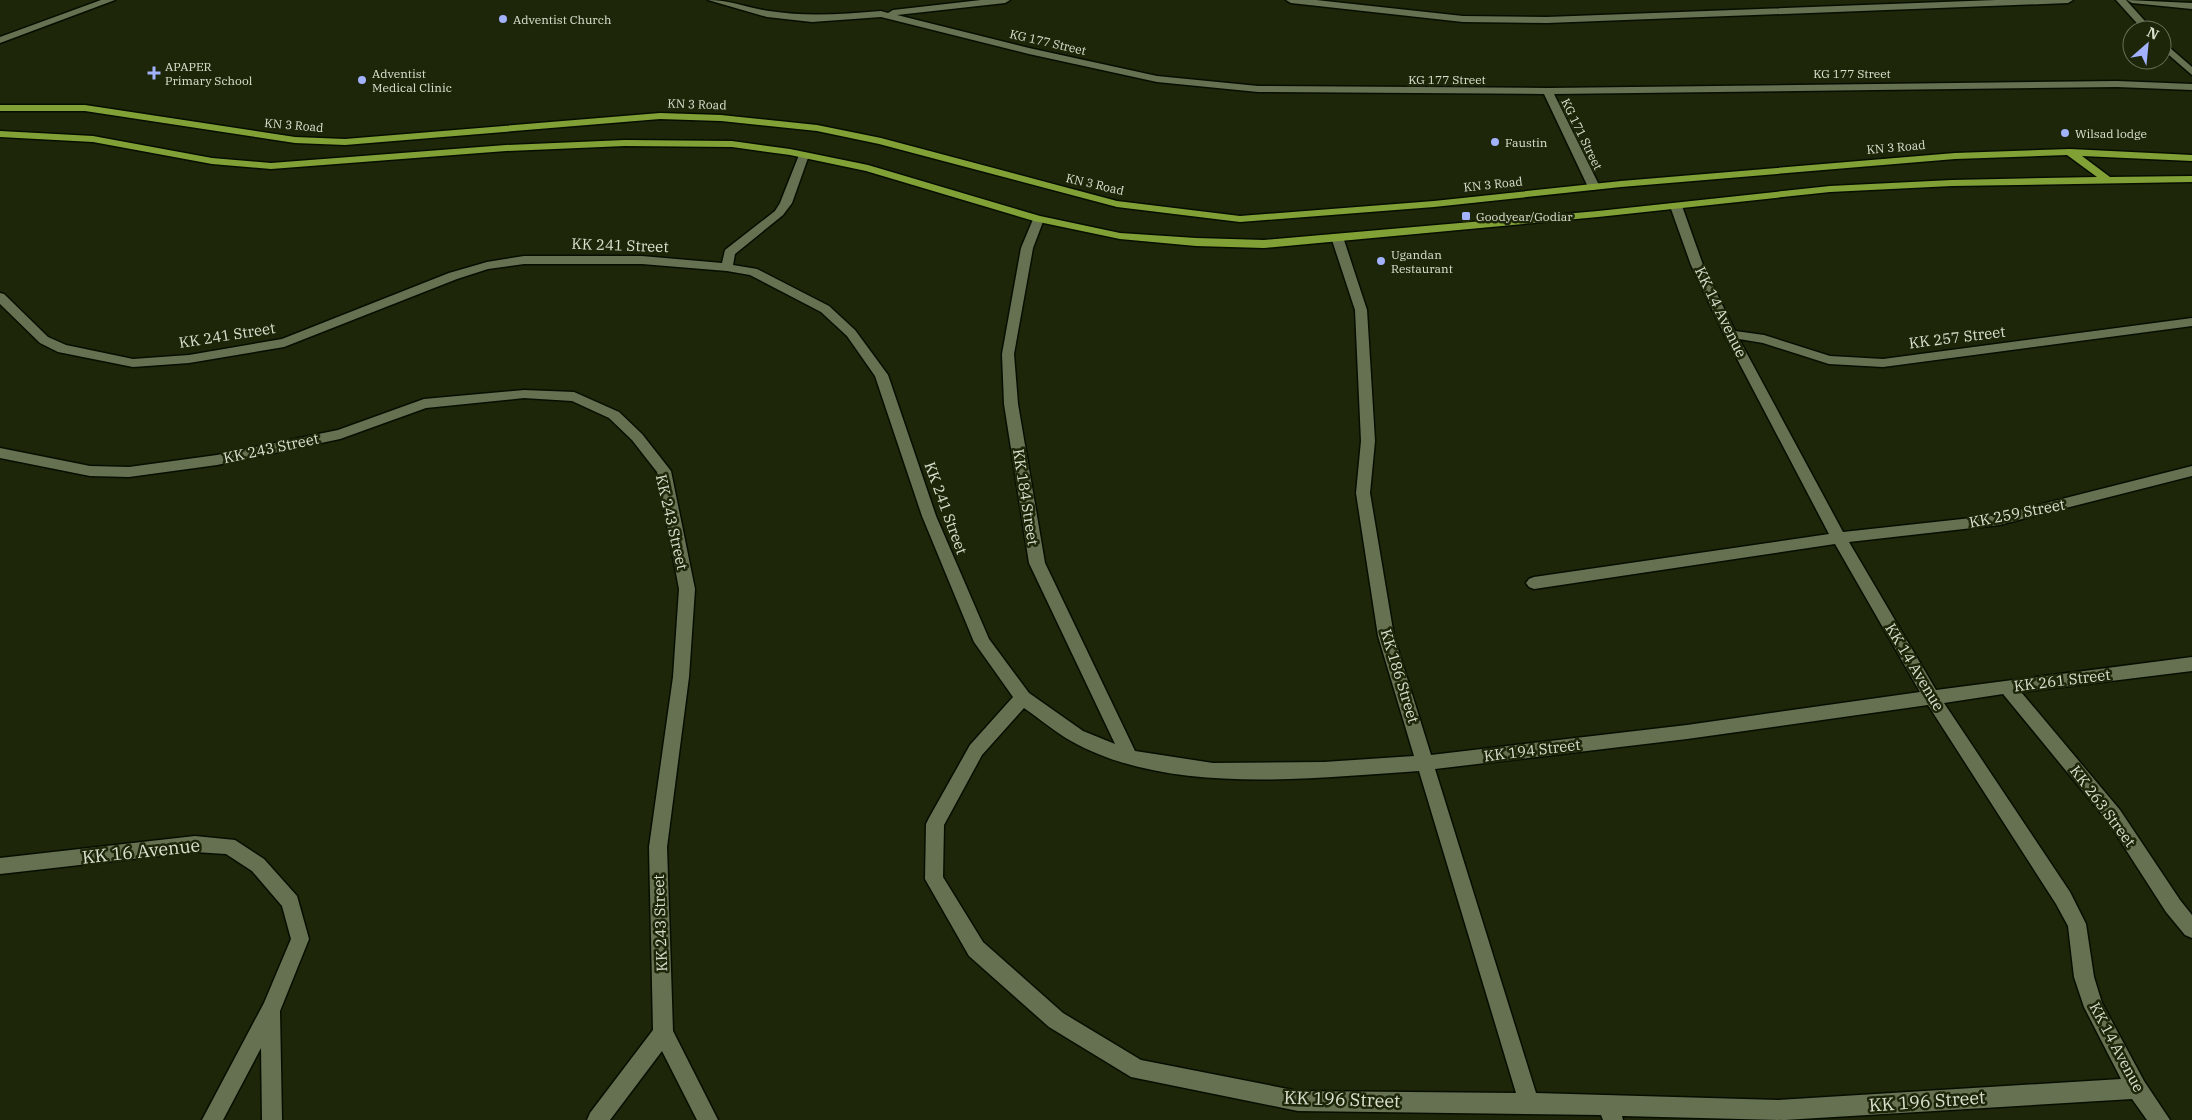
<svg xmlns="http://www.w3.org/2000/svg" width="2192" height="1120" viewBox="0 0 2192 1120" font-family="'IBM Plex Serif',serif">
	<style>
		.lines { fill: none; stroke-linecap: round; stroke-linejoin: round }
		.street-casing { stroke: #070e00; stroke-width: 3 }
		.highway-casing { stroke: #070e00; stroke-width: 3 }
		.street { fill: #657151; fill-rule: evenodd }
		.highway { fill: #81a137; fill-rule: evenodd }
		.poi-dot { fill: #a2b2fd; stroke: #1d2609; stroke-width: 2 }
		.labels { text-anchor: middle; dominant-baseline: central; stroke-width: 5; stroke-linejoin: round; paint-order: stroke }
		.far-poi-label { font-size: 12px; fill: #dae1cf; stroke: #1d2609; text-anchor: start }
		.far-street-label { font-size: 12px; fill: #dae1cf; stroke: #1d2609 }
		.street-label { font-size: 15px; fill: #dae1cf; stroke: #1d2609 }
		.near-street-label { font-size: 18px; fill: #dae1cf; stroke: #1d2609 }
	</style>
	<rect width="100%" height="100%" fill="#1d2609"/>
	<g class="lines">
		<g class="street-casing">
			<g id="street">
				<polygon points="101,0 115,0 0,43 0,37"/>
				<path d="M708,0C730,0 748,8 769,11C807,17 843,14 881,11L888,13L893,10L981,0H1010L1005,3L897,15L1029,48L1157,76L1258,86L1548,88L2117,81L2192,84V90L2117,87L1554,94L1600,187L1594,190L1588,187L1544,94L1258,92L1157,82L1029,54L881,17L812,22L767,17Z"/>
				<polygon points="1286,0 1316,0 1463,16 1547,17 1996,0 2073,0 2068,3 1547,23 1463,22 1291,3"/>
				<polygon points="2116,0 2126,0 2153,30 2143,30"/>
				<polygon points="2127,0 2192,3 2192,9 2132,3"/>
				<polygon points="2162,41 2192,67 2192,75 2162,49"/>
				<path d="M804,152L809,155L792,203L783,215L735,254L733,265L757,269L829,306L855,330L888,375L936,516L989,639L1029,693L1083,731L1115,744L1029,563L1004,404L1002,354L1021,248L1034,217L1038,216L1044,219L1033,248L1014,354L1018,404L1045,563L1135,751L1213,763L1324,762L1414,756L1378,636L1356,493L1361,441L1355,310L1331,237L1333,235L1337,234L1343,237L1367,310L1375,441L1370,493L1394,636L1431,755L1687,725L1920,692L1835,544L1534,589L1529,587L1526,583L1529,579L1534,577L1829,534L1724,334L1691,265L1670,206L1672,204L1676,203L1682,206L1703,265L1735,331L1764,335L1830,356L1883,359L2192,318V326L1883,367L1829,364L1763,343L1739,339L1843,532L1999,515L2192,466V476L1999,525L1849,542L1936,690L2192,657V671L2021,692L2120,810L2180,900L2192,915V938L2185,935L2166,912L2108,822L2003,694L1944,703L2070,892L2086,924L2094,977L2102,1003L2144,1081L2170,1120H2147L2132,1099L1784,1120L1622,1116L1623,1120H1603L1601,1115L1298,1111L1131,1077L1049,1027L969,956L925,879L926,824L929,818L970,745L1013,697L974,642L922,516L875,376L847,336L821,312L750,275L727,271L642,264H524L488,269L457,279L284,347L189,363L133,367L58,352L40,343L0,304V293L4,294L48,337L66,345L133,359L189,355L282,339L449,273L487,262L524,256H642L722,263L725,250L775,211L780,203L799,155ZM1928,705L2056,904L2068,926L2074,977L2084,1007L2121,1079L1778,1100L1536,1093L1435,769L1687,739ZM1024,708C1040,719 1055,732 1071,741C1168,796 1312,778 1419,771L1516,1093L1298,1091L1141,1060L1063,1013L983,942L943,877L944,825L982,755Z"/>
				<polygon points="524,390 574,392 619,412 642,434 671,471 695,589 689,677 667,847 673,1031 718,1120 697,1120 662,1051 610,1120 587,1120 590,1113 653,1030 649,847 673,677 679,589 657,472 632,440 609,418 572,401 524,398 426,408 340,439 217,465 129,477 90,476 0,458 0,448 90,466 129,467 217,455 338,430 424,399"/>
				<polygon points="195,836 235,840 264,859 297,896 309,939 280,1011 282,1120 262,1120 261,1048 223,1120 202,1120 264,1003 291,939 282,906 252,871 226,854 195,852 0,874 0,858"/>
			</g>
		</g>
		<g class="highway-casing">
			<polygon id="highway" points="0,105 85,105 295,137 345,139 660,113 721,115 817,125 881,138 1117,201 1240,216 1434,201 1621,181 1955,153 2070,149 2192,155 2192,161 2082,156 2110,177 2192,176 2192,182 1952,186 1830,192 1598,217 1264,248 1196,246 1120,239 1034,221 866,171 790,155 732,147 625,146 506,151 271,169 212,164 93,142 0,137 0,131 93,136 212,158 271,163 506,145 625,140 732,141 790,149 868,165 1040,216 1120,233 1196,238 1264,240 1598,211 1830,186 1952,180 2097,177 2067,155 1955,159 1621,187 1434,207 1240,222 1117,207 879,144 817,131 721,121 660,119 345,145 295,143 85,111 0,111"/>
		</g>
		<use href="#street" class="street"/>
		<use href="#highway" class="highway"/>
	</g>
	<g class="poi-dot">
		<circle cx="503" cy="19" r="5"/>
		<path d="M151.5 65.5h5v5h5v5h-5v5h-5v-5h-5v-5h5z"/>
		<circle cx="362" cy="80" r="5"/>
		<circle cx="2065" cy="133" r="5"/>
		<circle cx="1495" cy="142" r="5"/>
		<rect x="1461" y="211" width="10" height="10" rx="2.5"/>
		<circle cx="1381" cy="261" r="5"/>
	</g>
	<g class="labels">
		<g class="far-poi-label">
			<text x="513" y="19">Adventist Church</text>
			<text x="165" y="66">APAPER<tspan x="165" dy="14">Primary School</tspan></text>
			<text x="372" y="73">Adventist<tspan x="372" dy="14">Medical Clinic</tspan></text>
			<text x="2075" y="133">Wilsad lodge</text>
			<text x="1505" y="142">Faustin</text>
			<text x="1476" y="216">Goodyear/Godiar</text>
			<text x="1391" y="254">Ugandan<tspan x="1391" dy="14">Restaurant</tspan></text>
		</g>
		<g class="far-street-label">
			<text transform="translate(1048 42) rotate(13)">KG 177 Street</text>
			<text x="1852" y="73">KG 177 Street</text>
			<text x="1447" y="79">KG 177 Street</text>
			<text transform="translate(697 104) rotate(2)">KN 3 Road</text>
			<text transform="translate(294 125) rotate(5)">KN 3 Road</text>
			<text transform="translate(1582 134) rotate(64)">KG 171 Street</text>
			<text transform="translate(1896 147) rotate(-5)">KN 3 Road</text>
			<text transform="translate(1095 184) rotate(13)">KN 3 Road</text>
			<text transform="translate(1493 184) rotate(-6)">KN 3 Road</text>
		</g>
		<g class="street-label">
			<text transform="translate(620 245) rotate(2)">KK 241 Street</text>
			<text transform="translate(1721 312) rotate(64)">KK 14 Avenue</text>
			<text transform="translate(227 335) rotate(-9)">KK 241 Street</text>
			<text transform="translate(1957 337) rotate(-7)">KK 257 Street</text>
			<text transform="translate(271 448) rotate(-12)">KK 243 Street</text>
			<text transform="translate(1026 497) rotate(81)">KK 184 Street</text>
			<text transform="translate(946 508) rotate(70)">KK 241 Street</text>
			<text transform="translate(2017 513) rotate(-11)">KK 259 Street</text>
			<text transform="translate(672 522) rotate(77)">KK 243 Street</text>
			<text transform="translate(1915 667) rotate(59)">KK 14 Avenue</text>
			<text transform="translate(1400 676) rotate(73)">KK 186 Street</text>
			<text transform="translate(2062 680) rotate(-7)">KK 261 Street</text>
			<text transform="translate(1532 750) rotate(-7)">KK 194 Street</text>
			<text transform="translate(2103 806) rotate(53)">KK 263 Street</text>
			<text transform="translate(660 923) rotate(-92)">KK 243 Street</text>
			<text transform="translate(2117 1047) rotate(62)">KK 14 Avenue</text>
		</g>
		<g class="near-street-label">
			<text transform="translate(141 851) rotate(-6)">KK 16 Avenue</text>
			<text transform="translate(1342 1099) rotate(2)">KK 196 Street</text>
			<text transform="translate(1927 1101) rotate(-4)">KK 196 Street</text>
		</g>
	</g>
	<g transform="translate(2147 45) rotate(27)"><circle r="24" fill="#1d2609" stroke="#697158"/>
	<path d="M0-4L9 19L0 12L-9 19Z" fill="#a2b2fd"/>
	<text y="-8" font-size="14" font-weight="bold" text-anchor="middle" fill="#dae1cf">N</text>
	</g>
</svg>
